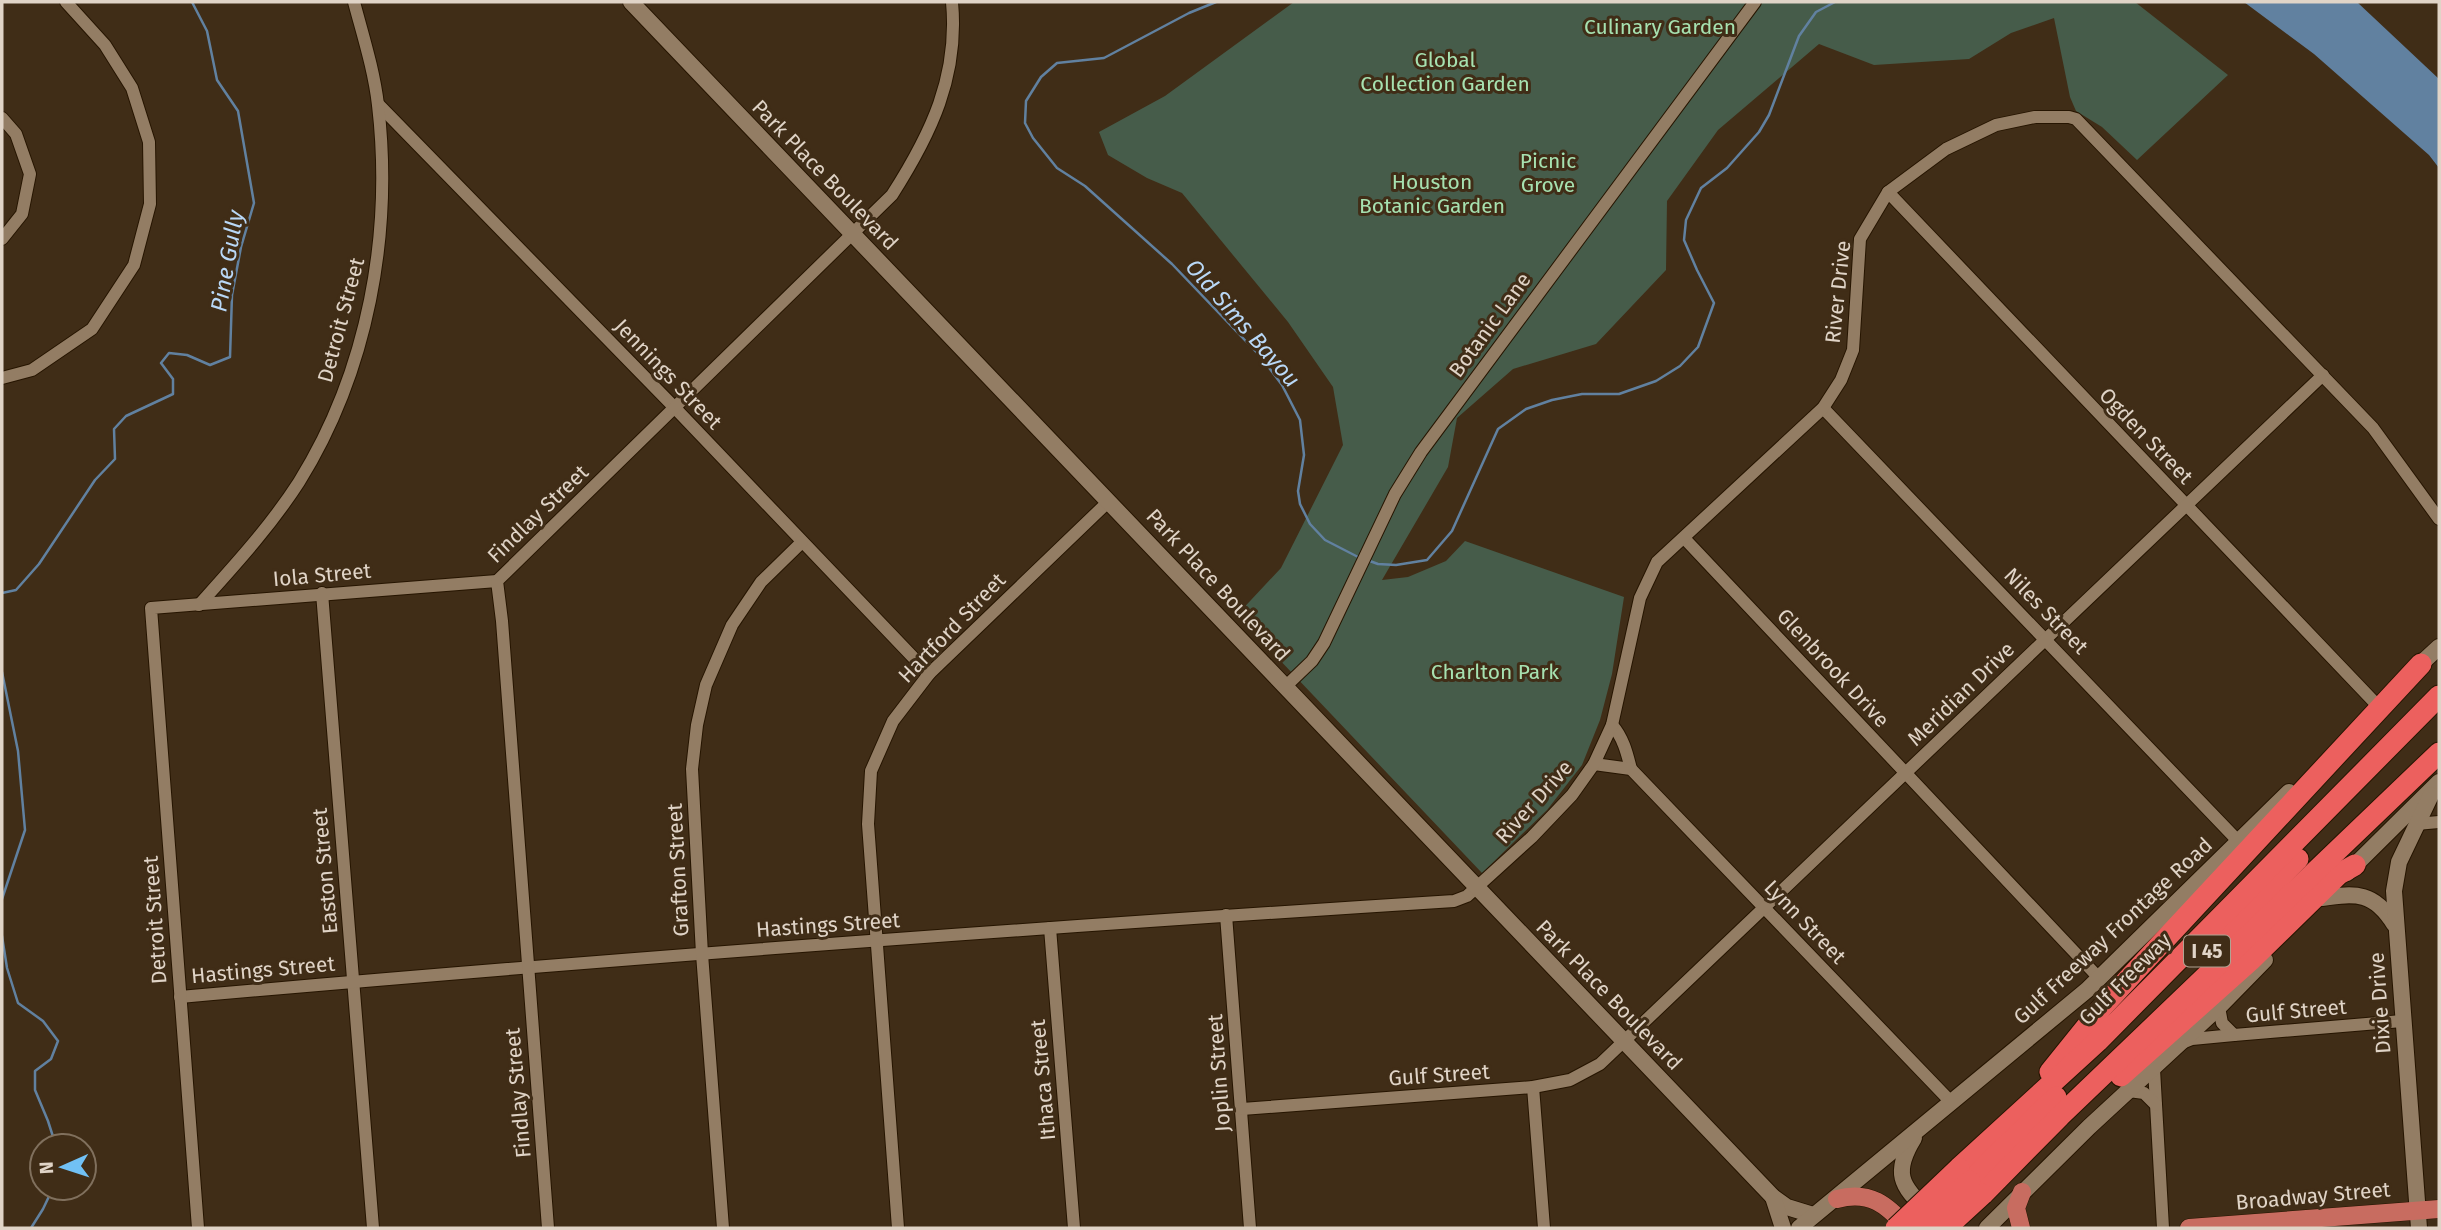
<svg xmlns="http://www.w3.org/2000/svg" width="2441" height="1230" viewBox="0 0 2441 1230" font-family="'Fira Sans',sans-serif">
	<style>
		.green { fill: #465c4a }
		.water { fill: #6181a0 }
		.lines { fill: none; stroke-linecap: round; stroke-linejoin: round }
		.stream { stroke: #6181a0; stroke-width: 2.5 }
		.street-casing { stroke: #261501; stroke-width: 14 }
		.secondary-casing { stroke: #261501; stroke-width: 18 }
		.primary-casing { stroke: #261501; stroke-width: 19 }
		.highway-casing { stroke: #261501; stroke-width: 23 }
		.street { stroke: #937d64; stroke-width: 12 }
		.secondary { stroke: #937d64; stroke-width: 16 }
		.primary { stroke: #c86c60; stroke-width: 18 }
		.highway { stroke: #ec605e; stroke-width: 21 }
		.highway-bridge-casing { stroke: #261501; stroke-width: 23; stroke-linecap: butt }
		.highway-bridge { stroke: #ec605e; stroke-width: 21 }
		.labels { text-anchor: middle; dominant-baseline: central; stroke-width: 6; stroke-linejoin: round; paint-order: stroke }
		.shield { fill: #402d17; stroke: #b0a292; stroke-width: 2 }
		.shield-label { font-size: 19px; font-weight: bold; fill: #e0d4c7 }
		.park-label { font-size: 21px; fill: #a6e1b0; stroke: #402d17 }
		.street-label { font-size: 21px; fill: #e0d4c7; stroke: #402d17 }
		.water-label { font-size: 23px; font-style: italic; fill: #b9d8f7; stroke: #402d17 }
	</style>
	<rect width="100%" height="100%" fill="#402d17"/>
	<polygon class="green" points="1294,2 2135,2 2228,75 2137,160 2102,127 2076,111 2070,97 2054,18 2011,33 1969,59 1874,65 1819,44 1718,130 1667,201 1666,270 1596,344 1513,369 1457,418 1448,467 1382,580 1408,577 1446,561 1465,541 1624,597 1612,674 1600,720 1582,765 1547,810 1482,873 1237,615 1281,568 1343,445 1333,387 1288,322 1182,193 1147,178 1108,155 1099,132 1165,96"/>
	<polygon class="water" points="2244,2 2357,2 2439,79 2439,168 2429,155 2314,54"/>
	<g class="lines">
		<g class="stream">
			<polyline points="1216,2 1189,13 1104,58 1057,63 1041,77 1026,101 1025,123 1033,138 1057,168 1085,186 1172,264 1261,357 1282,385 1300,420 1304,455 1298,491 1300,504 1310,524 1325,540 1360,558"/>
			<polyline points="1367,560 1378,564 1396,565 1427,560 1452,531 1498,429 1526,409 1552,400 1582,394 1619,394 1656,381 1680,366 1698,347 1714,303 1697,270 1684,240 1686,220 1701,188 1727,168 1759,132 1769,115 1799,36 1816,12 1835,2"/>
			<polyline points="2,593 16,590 39,564 95,480 115,459 114,429 126,416 173,394 173,379 161,363 169,353 187,355 210,365 230,357 232,295 241,247 254,203 238,111 217,80 207,31 192,2"/>
			<polyline points="2,672 18,751 25,830 2,899"/>
			<polyline points="2,936 7,968 18,1003 43,1021 58,1041 51,1059 35,1071 35,1090 48,1121 56,1146"/>
			<polyline points="31,1228 43,1209 53,1188"/>
		</g>
		<g class="street-casing">
			<g id="street">
				<polyline points="378,104 675,408 929,674"/>
				<polyline points="2,118 16,134 30,174 22,214 2,239"/>
				<polyline points="1888,192 2377,705"/>
				<polyline points="2,378 32,370 92,329 134,265 150,204 149,142 132,88 105,45 66,2"/>
				<polyline points="1823,408 2239,842"/>
				<polyline points="1684,538 2098,977"/>
				<polyline points="322,593 373,1228"/>
				<path d="M199,605C234,566 270,527 299,482C368,371 393,234 378,105C374,70 363,36 354,2"/>
				<polyline points="1285,687 1312,661 1324,643 1395,494 1421,452 1755,2"/>
				<path d="M1612,725C1623,737 1627,753 1631,769"/>
				<polyline points="1594,764 1631,769 1951,1102"/>
				<polyline points="2416,824 2439,822"/>
				<polyline points="1226,915 1250,1228"/>
				<polyline points="1050,928 1074,1228"/>
				<path d="M180,997C605,959 1029,928 1454,901L1467,896L1532,837L1572,795L1594,764L1612,725L1640,598L1657,562L1823,408L1841,380L1853,350L1860,239L1888,192L1946,149L1996,125L2035,117H2069L2076,119L2373,428L2439,519"/>
				<polyline points="2219,1007 2222,1023 2234,1035"/>
				<polyline points="2182,1043 2192,1039 2234,1035 2402,1021"/>
				<polyline points="2154,1069 2163,1228"/>
				<polyline points="1533,1087 1544,1228"/>
				<polyline points="2129,1091 2144,1093 2156,1105"/>
				<polyline points="1242,1109 1533,1087 1570,1080 1600,1064 2323,375"/>
				<polyline points="198,1228 151,608 497,581"/>
				<path d="M548,1228L502,621L497,581L892,195C931,134 959,76 952,2"/>
				<polyline points="723,1228 702,954 692,769 697,725 706,685 732,625 761,582 802,542"/>
				<polyline points="898,1228 868,824 871,771 893,721 929,674 1109,501"/>
			</g>
		</g>
		<g class="secondary-casing">
			<g id="secondary">
				<polyline points="631,2 1773,1197 1787,1207 1813,1215"/>
				<polyline points="2413,671 2439,647"/>
				<polyline points="2347,873 2439,782"/>
				<path d="M2322,898C2357,893 2374,892 2394,924"/>
				<path d="M1914,1138C1893,1172 1900,1186 1928,1211"/>
				<polyline points="1773,1197 1783,1228"/>
				<polyline points="1799,1228 2087,990 2289,792"/>
				<polyline points="1987,1228 2089,1127 2219,1007 2265,960"/>
				<polyline points="2419,1228 2394,891 2399,862 2431,795"/>
			</g>
		</g>
		<g class="primary-casing">
			<g id="primary">
				<path d="M1837,1199C1870,1190 1887,1205 1908,1228"/>
				<polyline points="2021,1228 2016,1208 2022,1192"/>
				<polyline points="2189,1228 2439,1209"/>
			</g>
		</g>
		<g class="highway-casing">
			<g id="highway">
				<polyline points="2225,933 2298,859"/>
				<polyline points="2050,1072 2104,1005 2421,664"/>
				<polyline points="2121,1076 2250,961 2339,874 2355,865"/>
				<polyline points="1959,1168 2098,1041 2439,696"/>
				<polyline points="1970,1181 2056,1097"/>
				<polyline points="1983,1194 2060,1116 2439,753"/>
			</g>
		</g>
		<use href="#street" class="street"/>
		<use href="#secondary" class="secondary"/>
		<use href="#primary" class="primary"/>
		<use href="#highway" class="highway"/>
		<g class="highway-bridge-casing">
			<g id="highway-bridge">
				<polyline points="1896,1228 1959,1168"/>
				<polyline points="1921,1228 1970,1181"/>
				<polyline points="1946,1228 1983,1194"/>
			</g>
		</g>
		<use href="#highway-bridge" class="highway-bridge"/>
	</g>
	<g class="labels">
		<rect class="shield" x="2184" y="935.5" width="46" height="31" rx="5"/>
		<g class="shield-label">
			<text x="2207" y="951">I 45</text>
		</g>
		<g class="park-label">
			<text x="1660" y="27">Culinary Garden</text>
			<text x="1445" y="60">Global<tspan x="1445" dy="24">Collection Garden</tspan></text>
			<text x="1548" y="161">Picnic<tspan x="1548" dy="24">Grove</tspan></text>
			<text x="1432" y="182">Houston<tspan x="1432" dy="24">Botanic Garden</tspan></text>
			<text x="1495" y="672">Charlton Park</text>
		</g>
		<g class="street-label">
			<text transform="translate(825 175) rotate(46)">Park Place Boulevard</text>
			<text transform="translate(1838 292) rotate(-84)">River Drive</text>
			<text transform="translate(341 320) rotate(-75)">Detroit Street</text>
			<text transform="translate(1490 325) rotate(-54)">Botanic Lane</text>
			<text transform="translate(668 374) rotate(46)">Jennings Street</text>
			<text transform="translate(2146 436) rotate(46)">Ogden Street</text>
			<text transform="translate(538 514) rotate(-44)">Findlay Street</text>
			<text transform="translate(322 575) rotate(-5)">Iola Street</text>
			<text transform="translate(1218 585) rotate(47)">Park Place Boulevard</text>
			<text transform="translate(2046 611) rotate(46)">Niles Street</text>
			<text transform="translate(952 628) rotate(-46)">Hartford Street</text>
			<text transform="translate(1833 668) rotate(47)">Glenbrook Drive</text>
			<text transform="translate(1961 694) rotate(-44)">Meridian Drive</text>
			<text transform="translate(1534 802) rotate(-48)">River Drive</text>
			<text transform="translate(678 870) rotate(-93)">Grafton Street</text>
			<text transform="translate(325 871) rotate(-95)">Easton Street</text>
			<text transform="translate(155 920) rotate(-94)">Detroit Street</text>
			<text transform="translate(1805 922) rotate(46)">Lynn Street</text>
			<text transform="translate(828 925) rotate(-4)">Hastings Street</text>
			<text transform="translate(2113 931) rotate(-43)">Gulf Freeway Frontage Road</text>
			<text transform="translate(263 970) rotate(-5)">Hastings Street</text>
			<text transform="translate(2125 979) rotate(-45)">Gulf Freeway</text>
			<text transform="translate(1609 995) rotate(46)">Park Place Boulevard</text>
			<text transform="translate(2380 1003) rotate(-94)">Dixie Drive</text>
			<text transform="translate(2296 1011) rotate(-5)">Gulf Street</text>
			<text transform="translate(1219 1073) rotate(-94)">Joplin Street</text>
			<text transform="translate(1439 1075) rotate(-4)">Gulf Street</text>
			<text transform="translate(1043 1080) rotate(-95)">Ithaca Street</text>
			<text transform="translate(518 1093) rotate(-95)">Findlay Street</text>
			<text transform="translate(2313 1196) rotate(-5)">Broadway Street</text>
		</g>
		<g class="water-label">
			<text transform="translate(227 261) rotate(-80)">Pine Gully</text>
			<text transform="translate(1243 323) rotate(49)">Old Sims Bayou</text>
		</g>
	</g>
	<rect width="2441" height="1230" fill="none" stroke="#e0d4c7" stroke-width="7"/>
	<g transform="translate(63 1167) rotate(267)"><circle r="33" fill="#402d17" stroke="#80705d" stroke-width="2"/>
	<path d="M0-5L12 26L0 18L-12 26Z" fill="#71c1f5"/>
	<text y="-10" font-size="19" font-weight="bold" text-anchor="middle" fill="#e0d4c7">N</text>
	</g>
</svg>
